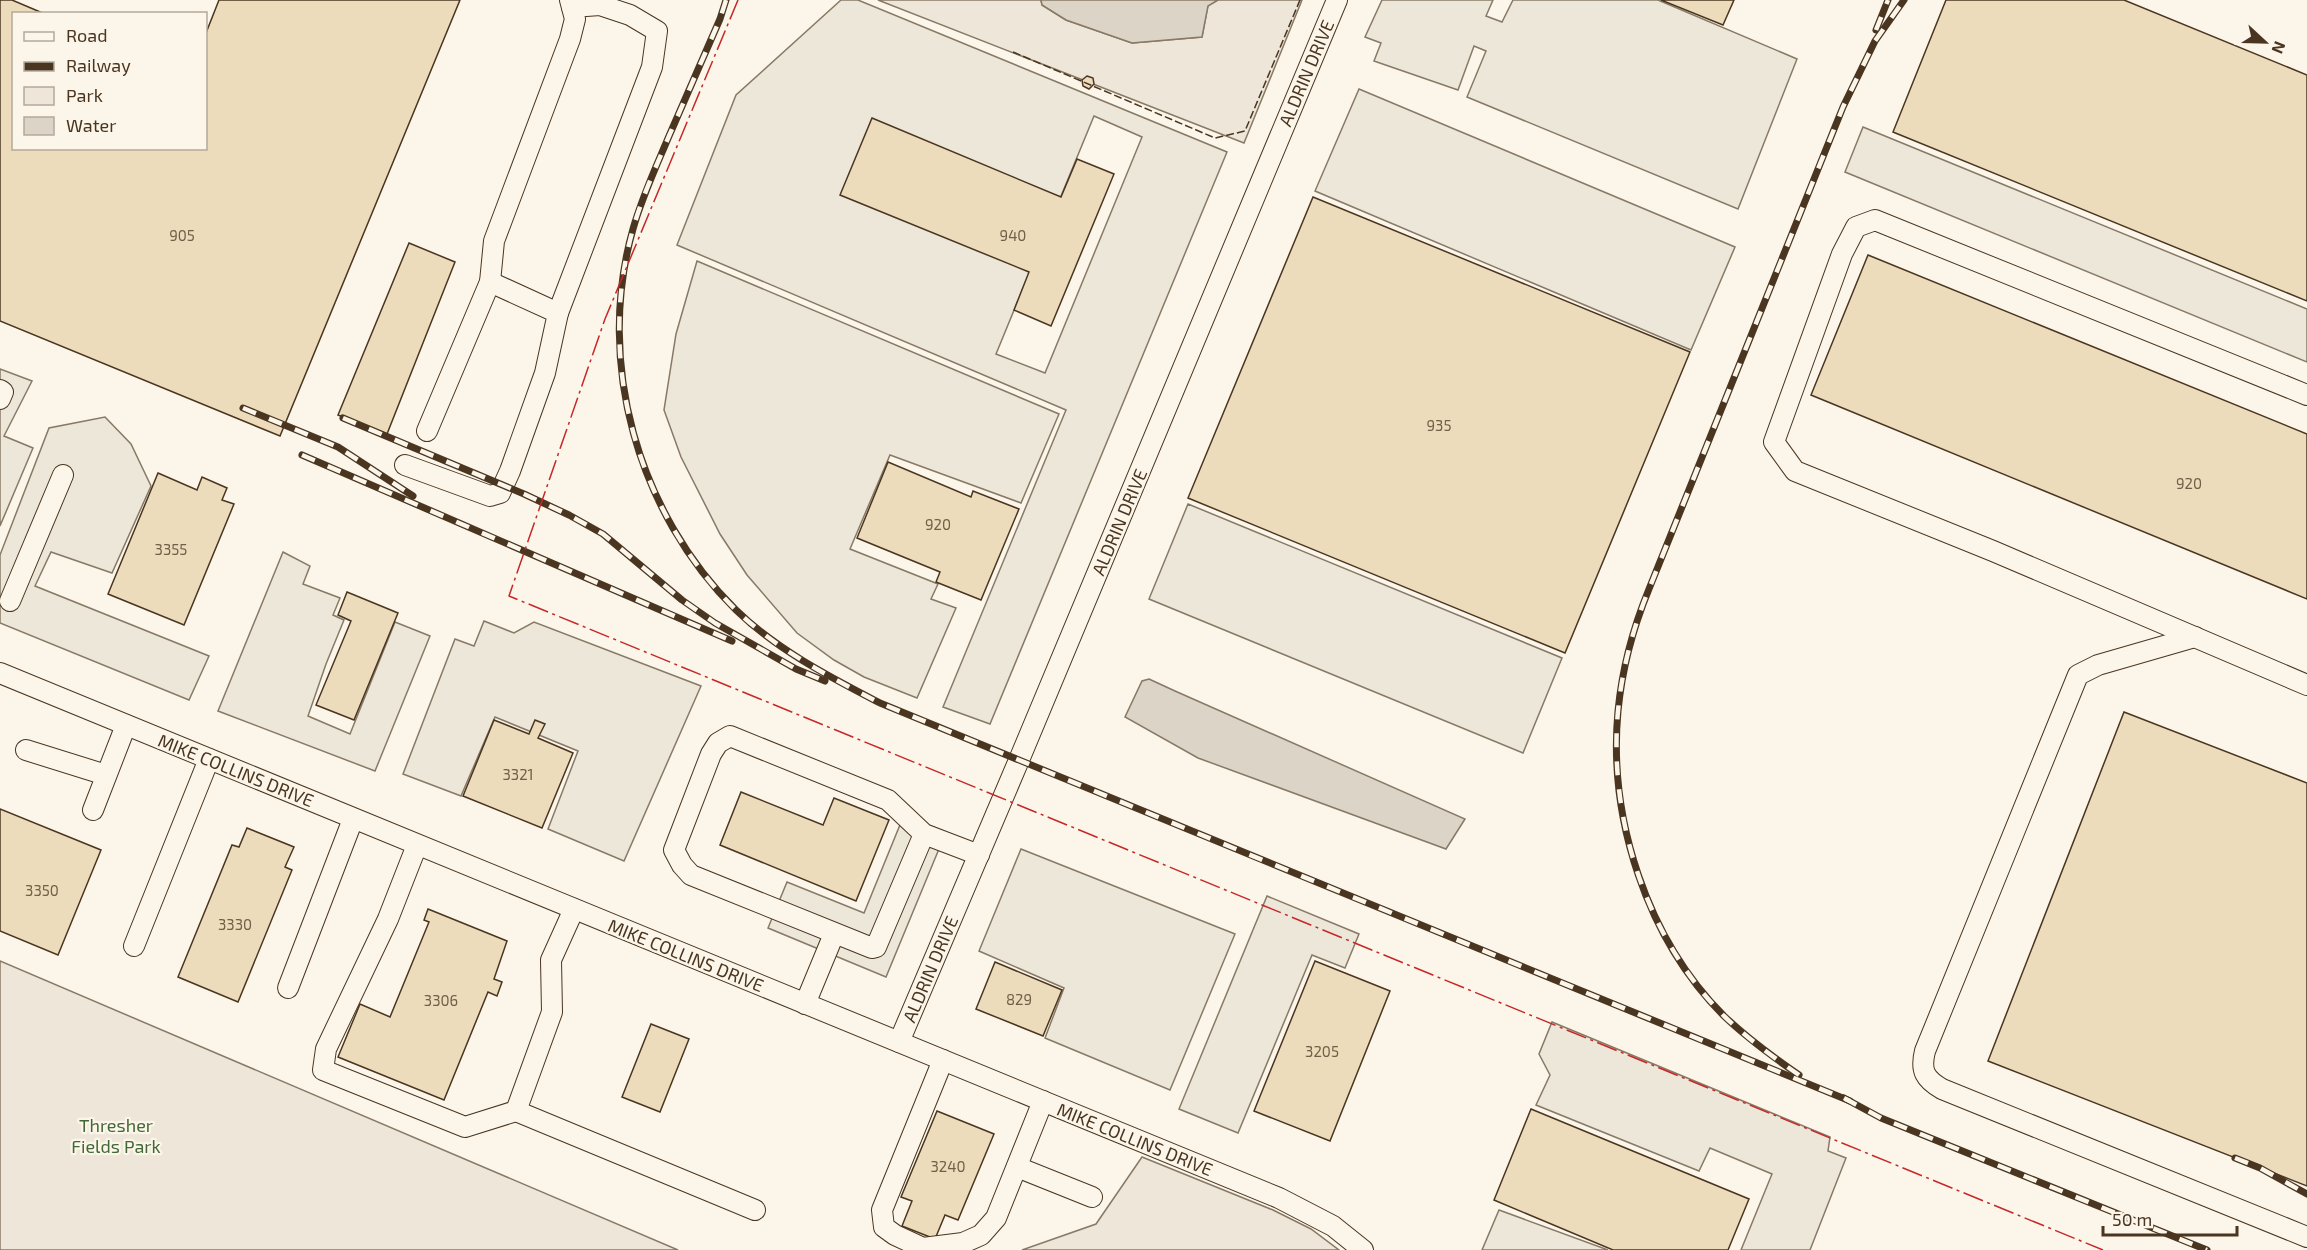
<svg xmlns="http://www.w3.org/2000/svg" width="2307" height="1250" viewBox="0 0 2307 1250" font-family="'Exo 2',sans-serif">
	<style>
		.green { fill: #ede6d9; stroke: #887966; stroke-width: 1.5 }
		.parking { fill: #ede7d9; stroke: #887966; stroke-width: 1.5; fill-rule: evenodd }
		.water { fill: #dcd4c6; stroke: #887966; stroke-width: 1.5 }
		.building { fill: #ecdcbc; stroke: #4a3520; stroke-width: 1.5 }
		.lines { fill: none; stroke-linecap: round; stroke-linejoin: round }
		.minor-casing { stroke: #4a3520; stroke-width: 22 }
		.minor { stroke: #fbf6e9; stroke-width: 20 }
		.rail-casing { stroke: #4a3520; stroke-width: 7 }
		.rail { stroke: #fbf6e9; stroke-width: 4.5; stroke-dasharray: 14; stroke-linecap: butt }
		.fence { stroke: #4a3520; stroke-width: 1.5; stroke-dasharray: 8 3; stroke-linecap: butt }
		.power { stroke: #c62828; stroke-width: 1.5; stroke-dasharray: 21 4.5 3 4.5; stroke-linecap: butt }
		.labels { text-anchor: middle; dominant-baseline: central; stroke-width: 4.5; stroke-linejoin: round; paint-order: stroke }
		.number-label { font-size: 15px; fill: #725f47 }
		.street-label { font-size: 18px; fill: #4a3520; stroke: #fbf6e9 }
		.park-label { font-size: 18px; fill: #436837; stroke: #fbf6e9 }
	</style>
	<rect width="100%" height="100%" fill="#fbf6e9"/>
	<g class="green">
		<polygon points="878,0 1041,0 1042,5 1066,20 1132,43 1202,37 1208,5 1218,0 1302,0 1244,143"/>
		<polygon points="0,961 678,1250 0,1250"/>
		<polygon points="1142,1157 1273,1210 1311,1229 1339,1250 1022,1250 1096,1224"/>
	</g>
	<g class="parking">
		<path d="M841,0H858L1227,152L990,724L943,707L1066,410L677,245L736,95ZM1094,116L1142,137L1045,373L996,354Z"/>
		<polygon points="1382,0 1493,0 1486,16 1502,22 1513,0 1658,0 1797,59 1738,209 1467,97 1486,51 1474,46 1458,90 1374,61 1381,43 1365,37"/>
		<polygon points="1359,89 1735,247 1691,350 1315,191"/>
		<polygon points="1863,127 2307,309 2307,362 1845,172"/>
		<polygon points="697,261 1059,414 1021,503 890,455 850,549 938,584 931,599 956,608 917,698 864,677 834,660 797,633 747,575 720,534 681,457 664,410 676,334"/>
		<polygon points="0,369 32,381 4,436 33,448 0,526"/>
		<polygon points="105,417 131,444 151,486 112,573 51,552 35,586 209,656 189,700 0,623 0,555 49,428"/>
		<polygon points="1188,504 1562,658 1523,753 1149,599"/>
		<polygon points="283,552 310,566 303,584 340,598 333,615 344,620 326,664 308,716 350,734 395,622 430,636 375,771 218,711"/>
		<polygon points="484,621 514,633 534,622 701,686 624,861 548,829 578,751 495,717 461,796 403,774 455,639 474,646"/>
		<polygon points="904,815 946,832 886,977 768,928 787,882 864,913"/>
		<polygon points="1021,849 1235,934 1170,1090 1045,1038 1064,988 979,951"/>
		<polygon points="1267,896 1359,934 1345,968 1312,955 1238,1133 1179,1109"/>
		<polygon points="1552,1022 1830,1137 1828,1151 1846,1158 1810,1250 1741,1250 1772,1174 1710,1148 1699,1171 1536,1105 1550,1075 1539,1054"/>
		<polygon points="1499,1210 1608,1250 1482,1250"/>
	</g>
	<g class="water">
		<polygon points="1041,0 1218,0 1208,6 1202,37 1132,43 1066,20 1042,5"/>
		<polygon points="1149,679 1175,691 1465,819 1446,849 1198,758 1125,717 1142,681"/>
	</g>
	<g class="building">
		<polygon points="0,0 12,0 45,14 14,14 14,148 206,148 206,33 219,0 460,0 280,436 0,321"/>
		<polygon points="1661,0 1734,0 1723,25"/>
		<polygon points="1946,0 2124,0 2307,75 2307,301 1893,132"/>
		<polygon points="1087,76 1093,78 1094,84 1089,89 1083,86 1082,80"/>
		<polygon points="872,118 1061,197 1077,159 1114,174 1051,326 1014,310 1029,272 840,195"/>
		<polygon points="1313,197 1690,352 1565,653 1188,498"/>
		<polygon points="409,243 455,262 387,434 338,415"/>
		<polygon points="1868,255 2307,434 2307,599 1811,395"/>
		<polygon points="888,462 971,497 973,491 1019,509 981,600 936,582 940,572 857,538"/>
		<polygon points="158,473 197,490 202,477 227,488 222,500 234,504 184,625 108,594"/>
		<polygon points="347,592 398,613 354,720 316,705 351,621 338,615"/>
		<polygon points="2124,712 2307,783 2307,1186 1988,1061"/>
		<polygon points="494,720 529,734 535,720 545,724 538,738 573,753 542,828 463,796"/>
		<polygon points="741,792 823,825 834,798 889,820 856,901 720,845"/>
		<polygon points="0,809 101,850 58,955 0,931"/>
		<polygon points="247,828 294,847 285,867 292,870 238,1002 178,977 232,845 239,847"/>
		<polygon points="428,909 507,941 494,979 502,982 497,996 488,992 444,1100 338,1057 360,1004 390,1017 429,922 424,920"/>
		<polygon points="1315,961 1390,991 1330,1141 1254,1111"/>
		<polygon points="995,962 1062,990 1043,1036 976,1009"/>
		<polygon points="651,1024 689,1039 660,1112 622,1097"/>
		<polygon points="1531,1109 1749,1199 1728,1250 1613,1250 1494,1200"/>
		<polygon points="937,1111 994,1134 958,1220 945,1215 935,1239 902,1226 912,1201 901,1197"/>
	</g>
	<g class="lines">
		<g class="minor-casing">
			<g id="minor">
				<polyline points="558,313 652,67 657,31 630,15 600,5 572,7"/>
				<polyline points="0,390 3,392 0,399"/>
				<polyline points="2307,395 1875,220 1856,227 1842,254 1774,442 1795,471 1993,551 2307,685"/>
				<polyline points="427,431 490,282 494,241 570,39 575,19 570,0"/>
				<polyline points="405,465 490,496 500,493 510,471 545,373 558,313 490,282"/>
				<polyline points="10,601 63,475"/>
				<path d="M2195,637L2098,665L2078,675L1925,1051C1920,1071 1925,1079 1942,1089L2307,1237"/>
				<polyline points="0,673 1279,1198 1333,1226 1363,1250"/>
				<polyline points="26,750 106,775"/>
				<polyline points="93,810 126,725"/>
				<polyline points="924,834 876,947 872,948 691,875 682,865 674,850 711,754 718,743 730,736 888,800 924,834 979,855"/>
				<polyline points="417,845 388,919 326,1049 323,1070 465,1127 516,1111"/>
				<polyline points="574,909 551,960 552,1012 516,1111 755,1210"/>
				<polyline points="134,946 209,759"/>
				<polyline points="288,988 353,819"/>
				<polyline points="805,1004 834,934"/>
				<polyline points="899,1042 1019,760 1337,0"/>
				<polyline points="943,1060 882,1210 884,1227 895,1235 923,1248 963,1243 981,1235 996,1218 1043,1101"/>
				<polyline points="1017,1167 1092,1197"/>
			</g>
		</g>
		<use href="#minor" class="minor"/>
		<g class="rail-casing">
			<g id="rail">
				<path d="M726,0L720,19C703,58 686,97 669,136C656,167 642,197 633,229C595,363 638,513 736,610C777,650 830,677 880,703L1850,1101"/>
				<polyline points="1876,30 1888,0"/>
				<polyline points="243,408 338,447 413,496"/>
				<polyline points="343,418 524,494 569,515 603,534 682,600 715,623 796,669 825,681"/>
				<polyline points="302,455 732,641"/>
				<path d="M1799,1075C1773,1057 1747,1038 1724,1016C1647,939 1608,819 1618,711C1622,669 1633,628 1649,589L1843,107L1875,41L1904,0"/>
				<polyline points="1844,1098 1881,1118 2207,1250"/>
				<polyline points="2235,1158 2260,1168 2307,1194"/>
			</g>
		</g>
		<use href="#rail" class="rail"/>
		<polyline class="fence" points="1013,52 1215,138 1245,131 1300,0"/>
		<polyline class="power" points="738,0 605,319 509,596 2103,1250"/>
	</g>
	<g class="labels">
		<g class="number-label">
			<text x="182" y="235">905</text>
			<text x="1013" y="235">940</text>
			<text x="1439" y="425">935</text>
			<text x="2189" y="483">920</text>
			<text x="938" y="524">920</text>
			<text x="171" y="549">3355</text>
			<text x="518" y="774">3321</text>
			<text x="42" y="890">3350</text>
			<text x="235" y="924">3330</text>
			<text x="1019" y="999">829</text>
			<text x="441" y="1000">3306</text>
			<text x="1322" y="1051">3205</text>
			<text x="948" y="1166">3240</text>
		</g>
		<g class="street-label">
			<text transform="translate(1306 73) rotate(-67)">ALDRIN DRIVE</text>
			<text transform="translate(1119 522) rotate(-67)">ALDRIN DRIVE</text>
			<text transform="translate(236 770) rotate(22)">MIKE COLLINS DRIVE</text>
			<text transform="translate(686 955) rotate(22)">MIKE COLLINS DRIVE</text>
			<text transform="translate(930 969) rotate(-67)">ALDRIN DRIVE</text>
			<text transform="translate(1135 1139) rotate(22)">MIKE COLLINS DRIVE</text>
		</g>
		<g class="park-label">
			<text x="116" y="1125">Thresher<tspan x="116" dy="21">Fields Park</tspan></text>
		</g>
	</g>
	<rect x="12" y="12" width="195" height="138" fill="#fbf6e9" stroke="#b4a999" stroke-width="1.5"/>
	<rect x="24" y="32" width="30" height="9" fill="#fbf6e9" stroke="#b4a999" stroke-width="1.5"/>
	<text x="66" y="42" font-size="18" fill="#4a3520">Road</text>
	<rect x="24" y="62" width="30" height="9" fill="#4a3520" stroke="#b4a999" stroke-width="1.5"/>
	<text x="66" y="72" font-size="18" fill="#4a3520">Railway</text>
	<rect x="24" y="87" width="30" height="18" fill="#ede6d9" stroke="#b4a999" stroke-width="1.5"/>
	<text x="66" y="102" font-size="18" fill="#4a3520">Park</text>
	<rect x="24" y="117" width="30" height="18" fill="#dcd4c6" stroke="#b4a999" stroke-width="1.5"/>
	<text x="66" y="132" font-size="18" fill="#4a3520">Water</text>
	<g transform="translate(2265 42) rotate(112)" stroke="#fbf6e9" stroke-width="4.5" paint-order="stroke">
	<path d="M0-4.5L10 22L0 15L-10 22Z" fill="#4a3520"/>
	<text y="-9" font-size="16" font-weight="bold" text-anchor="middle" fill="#4a3520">N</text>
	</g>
	<path d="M2103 1226v9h134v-9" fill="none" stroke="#4a3520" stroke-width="3"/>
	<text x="2112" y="1226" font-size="18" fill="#4a3520" stroke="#fbf6e9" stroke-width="4.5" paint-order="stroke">50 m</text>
</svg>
